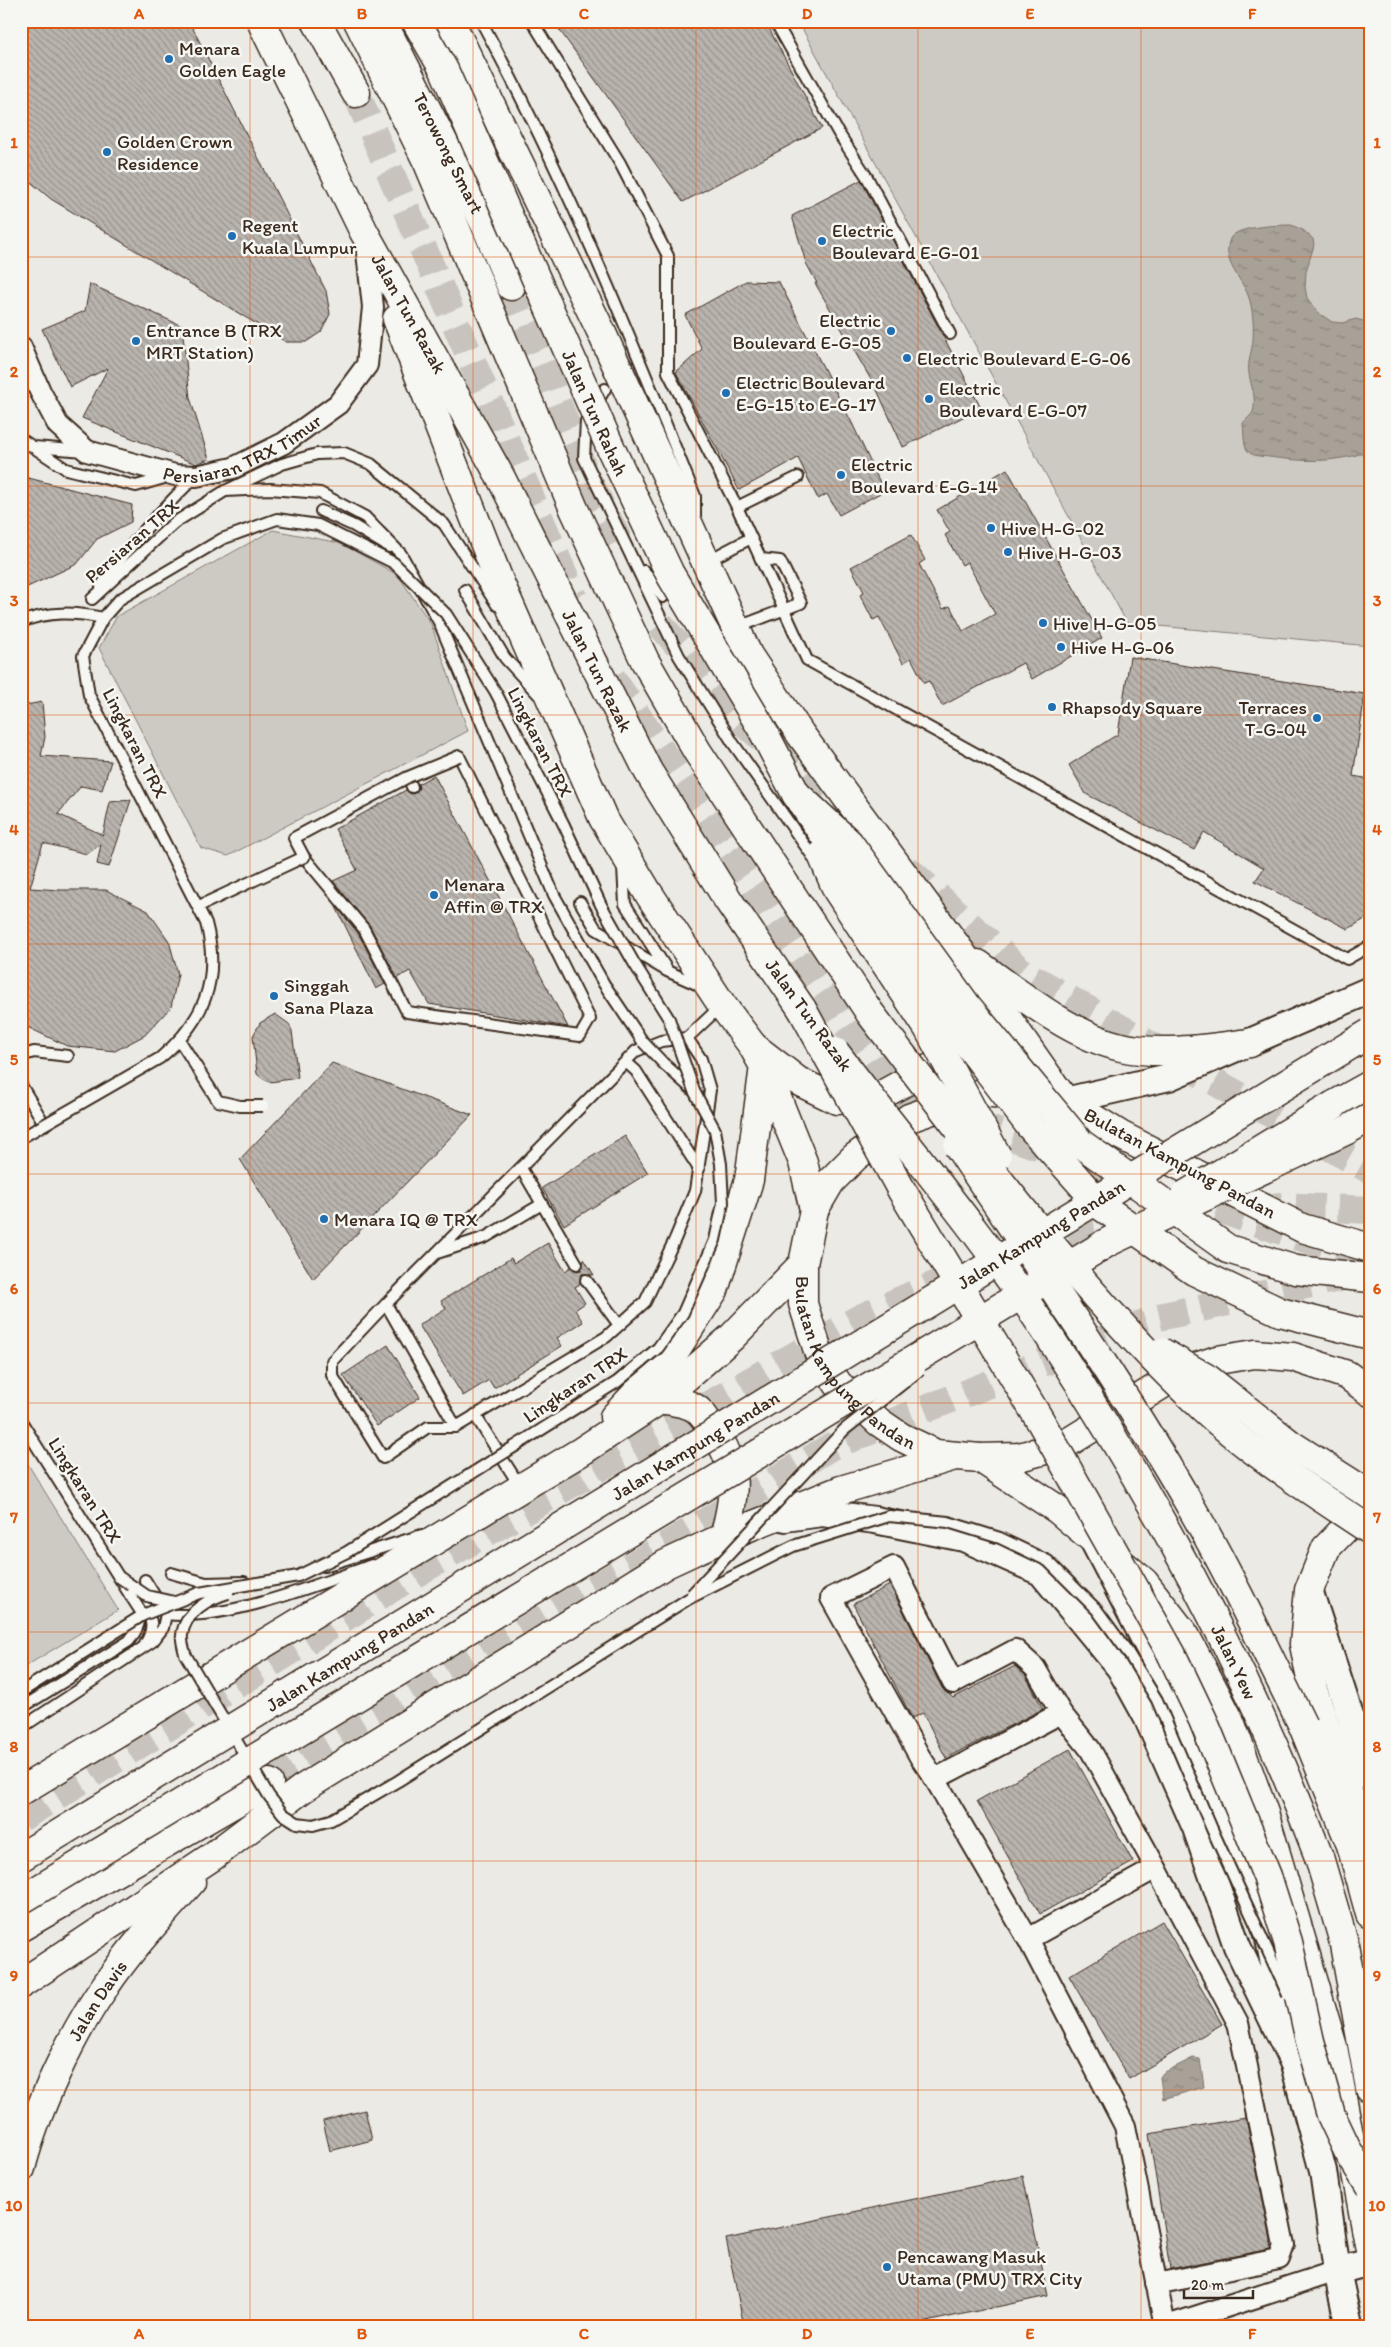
<svg xmlns="http://www.w3.org/2000/svg" width="1391" height="2347" viewBox="0 0 1391 2347" font-family="Itim,sans-serif">
	<style>
		.green { fill: #cdcac4; stroke: #847a71 }
		.water { fill: url(#water-ripples); stroke: #7c7167 }
		.building { fill: url(#building-back-hatch); stroke: #3b2a1e }
		.lines { fill: none; stroke-linecap: round; stroke-linejoin: round }
		.motorway-tunnel { stroke: #c8c4bd; stroke-width: 28; stroke-dasharray: 28 14; stroke-linecap: butt }
		.service-casing { stroke: #3b2a1e; stroke-width: 14 }
		.minor-casing { stroke: #3b2a1e; stroke-width: 24 }
		.tertiary-casing { stroke: #3b2a1e; stroke-width: 30 }
		.secondary-casing { stroke: #3b2a1e; stroke-width: 31 }
		.primary-casing { stroke: #3b2a1e; stroke-width: 31 }
		.motorway-casing { stroke: #3b2a1e; stroke-width: 31 }
		.service { stroke: #f6f6f2; stroke-width: 10 }
		.minor { stroke: #f6f6f2; stroke-width: 20 }
		.tertiary { stroke: #f6f6f2; stroke-width: 26 }
		.secondary { stroke: #f6f6f2; stroke-width: 28 }
		.primary { stroke: #f6f6f2; stroke-width: 28 }
		.motorway { stroke: #f6f6f2; stroke-width: 28 }
		.service-bridge-casing { stroke: #3b2a1e; stroke-width: 14; stroke-linecap: butt }
		.secondary-bridge-casing { stroke: #3b2a1e; stroke-width: 31; stroke-linecap: butt }
		.primary-bridge-casing { stroke: #3b2a1e; stroke-width: 31; stroke-linecap: butt }
		.motorway-bridge-casing { stroke: #3b2a1e; stroke-width: 31; stroke-linecap: butt }
		.service-bridge { stroke: #f6f6f2; stroke-width: 10 }
		.secondary-bridge { stroke: #f6f6f2; stroke-width: 28 }
		.primary-bridge { stroke: #f6f6f2; stroke-width: 28 }
		.motorway-bridge { stroke: #f6f6f2; stroke-width: 28 }
		.grid { fill: none; stroke: #df570d; stroke-width: 1; stroke-opacity: 0.55 }
		.poi-dot { fill: #1f6fb2; stroke: #f6f6f2; stroke-width: 2 }
		.labels { text-anchor: middle; dominant-baseline: central; stroke-width: 5; stroke-linejoin: round; paint-order: stroke }
		.poi-label { font-size: 19px; fill: #3b2a1e; stroke: #f6f6f2; text-anchor: start }
		.street-label { font-size: 19px; fill: #3b2a1e; stroke: #f6f6f2 }
		.neatline { fill: none; stroke: #df570d; stroke-width: 2 }
		.grid-label { font-size: 16px; text-anchor: middle; font-weight: bold; fill: #df570d }
	</style>
	<defs>
		<pattern id="water-ripples" width="26" height="14" patternUnits="userSpaceOnUse" patternTransform="scale(1.25)"><rect width="26" height="14" fill="#a8a198"/><path d="M2 4q2-2 4 0t4 0M15 11q2-2 4 0t4 0" fill="none" stroke="#8a837b"/></pattern>
		<pattern id="building-back-hatch" width="6" height="6" patternUnits="userSpaceOnUse" patternTransform="scale(1.25)"><rect width="6" height="6" fill="#bab4ae"/><path d="M-1 5l2 2M0 0l6 6M5-1l2 2" fill="none" stroke="#98938d"/></pattern>
	</defs>
	<rect width="100%" height="100%" fill="#ebeae5"/>
	<filter id="ink" filterUnits="userSpaceOnUse"><feTurbulence type="fractalNoise" baseFrequency=".02" numOctaves="2"/><feDisplacementMap in="SourceGraphic" scale="10" xChannelSelector="R" yChannelSelector="G"/><feConvolveMatrix kernelMatrix="1 2 1 2 8 2 1 2 1" color-interpolation-filters="sRGB"/></filter>
	<g filter="url(#ink)">
		<g class="green">
			<polygon points="798,21 1370,21 1370,646 1127,623"/>
			<polygon points="273,530 340,543 398,575 431,624 468,731 228,856 201,848 99,648 117,616"/>
			<polygon points="21,1453 118,1610 21,1669"/>
		</g>
		<g class="water">
			<path d="M1291,225L1303,230L1313,239L1314,245L1306,272L1305,287L1307,298L1317,312L1332,322L1342,323L1356,319L1370,323V451C1333,463 1307,462 1269,457C1262,456 1252,457 1247,450C1243,443 1244,431 1243,423C1246,419 1251,416 1253,412C1257,399 1251,386 1249,374C1247,362 1252,352 1253,340C1254,327 1253,308 1248,295C1241,277 1221,261 1230,239C1235,226 1279,225 1291,225Z"/>
			<polygon points="1193,2058 1200,2059 1204,2087 1163,2099 1160,2077 1163,2073"/>
		</g>
		<g class="building">
			<polygon points="39,21 189,21 326,291 330,314 321,332 306,342 286,342 51,199 21,174 21,31"/>
			<polygon points="553,21 765,21 822,128 683,202"/>
			<polygon points="861,180 981,408 903,447 877,390 815,283 817,283 806,263 792,216"/>
			<polygon points="746,281 779,282 851,421 884,491 839,515 827,494 818,499 798,458 739,490 676,372 702,349 685,315"/>
			<polygon points="90,284 182,326 190,398 209,459 196,464 82,418 108,368 70,387 42,329 85,311"/>
			<polygon points="1007,469 1102,638 1032,679 1023,663 942,706 929,681 924,683 911,658 903,663 879,617 873,620 860,595 864,592 851,567 911,535 925,560 919,564 943,609 950,606 963,631 995,614 967,562 962,565 945,535 950,532 937,510"/>
			<polygon points="21,476 132,505 131,522 97,539 77,564 21,590"/>
			<polygon points="1130,657 1365,694 1353,776 1370,779 1370,916 1348,929 1255,881 1264,868 1204,832 1194,850 1086,794 1069,765 1118,734"/>
			<polygon points="42,702 45,737 41,756 111,761 102,790 81,786 58,814 103,835 110,802 131,800 109,867 97,864 101,844 87,854 43,843 30,888 60,890 106,890 148,911 169,941 178,974 171,1007 145,1035 115,1051 67,1046 21,1024 21,706"/>
			<polygon points="434,775 568,1027 429,1004 410,971 397,978 370,926 333,881 357,870 335,829 406,790 411,794 415,793 419,788 418,784"/>
			<polygon points="335,905 358,933 385,984 376,989"/>
			<polygon points="275,1014 289,1024 292,1031 298,1078 270,1082 263,1079 257,1074 253,1036 260,1023"/>
			<polygon points="332,1063 472,1115 313,1279 240,1159"/>
			<polygon points="625,1136 648,1173 564,1225 542,1188"/>
			<polygon points="548,1243 565,1271 571,1267 577,1271 581,1270 584,1259 594,1275 582,1274 580,1278 580,1284 575,1287 585,1303 575,1310 583,1322 557,1338 562,1346 494,1388 489,1380 463,1396 419,1325 446,1308 441,1301 511,1258 514,1263"/>
			<polygon points="388,1345 420,1397 377,1426 343,1375"/>
			<polygon points="890,1585 942,1688 953,1698 1015,1666 1026,1676 1043,1709 946,1758 923,1713 912,1718 853,1604"/>
			<polygon points="1070,1749 1133,1862 1040,1914 977,1801"/>
			<polygon points="1162,1921 1222,2024 1129,2079 1069,1976"/>
			<polygon points="365,2110 372,2140 330,2151 323,2121"/>
			<polygon points="1246,2118 1271,2239 1270,2249 1170,2269 1149,2134"/>
			<polygon points="1023,2176 1048,2296 907,2326 744,2326 726,2239"/>
		</g>
		<g class="lines">
			<g class="motorway-tunnel">
				<polyline points="356,93 574,598"/>
				<polyline points="511,286 588,480 619,541"/>
				<polyline points="660,624 738,717 861,827"/>
				<polyline points="612,678 894,1096 1118,1174"/>
				<polyline points="906,868 1022,972 1370,1170"/>
				<polyline points="1178,1195 1370,1262"/>
				<polyline points="1254,1210 1279,1206 1370,1210"/>
				<polyline points="1028,1250 1086,1231 1139,1224"/>
				<polyline points="269,1783 832,1446 1159,1317 1344,1277"/>
				<polyline points="21,1818 420,1571 860,1318 955,1276"/>
			</g>
			<g class="service-casing">
				<g id="service">
					<path d="M481,21C564,174 630,335 695,496V516"/>
					<polyline points="532,21 620,163 668,256 668,372 737,507 807,660 1347,959 1370,946"/>
					<polyline points="775,21 839,134 867,177 950,334"/>
					<polyline points="605,389 586,421 584,458 679,656 733,743 816,861"/>
					<polyline points="21,439 66,469 136,486 168,477"/>
					<polyline points="34,447 85,451"/>
					<polyline points="225,491 270,489 320,493 365,517 401,554 439,622 554,895 604,984 643,1042"/>
					<polyline points="737,507 798,477"/>
					<polyline points="321,511 354,526 389,547"/>
					<polyline points="707,561 751,538"/>
					<polyline points="644,571 663,597"/>
					<path d="M101,586C129,545 161,510 196,476"/>
					<polyline points="465,590 505,658 538,694"/>
					<polyline points="92,599 174,523 225,491 282,464 317,454 344,453 371,464 444,524 497,605"/>
					<polyline points="738,627 801,603 780,561 761,559"/>
					<polyline points="408,777 412,787"/>
					<polyline points="304,857 364,929 407,1012 580,1036 590,1019 459,756"/>
					<polyline points="623,867 625,904 666,968"/>
					<polyline points="580,902 596,929 667,971 703,987"/>
					<polyline points="687,1038 721,1006"/>
					<polyline points="21,1056 34,1052 68,1056"/>
					<polyline points="626,1062 636,1071 699,1169"/>
					<polyline points="664,1064 694,1091"/>
					<polyline points="21,1085 45,1125"/>
					<polyline points="521,1168 577,1264"/>
					<polyline points="437,1253 486,1237 542,1204"/>
					<polyline points="586,1280 619,1325"/>
					<polyline points="386,1304 636,1051 661,1041 687,1038 701,1059 710,1090 695,1191 675,1239 645,1302 606,1337 456,1427 428,1427 383,1458 332,1375 332,1361 386,1304 456,1427"/>
					<polyline points="475,1415 521,1488"/>
					<polyline points="21,1421 130,1595"/>
					<polyline points="324,1566 422,1535"/>
					<polyline points="171,1573 206,1583 244,1582"/>
					<path d="M145,1580L166,1614C225,1622 316,1585 372,1565"/>
					<path d="M145,1607C153,1621 154,1630 145,1644"/>
					<path d="M21,1708L129,1641C141,1626 142,1614 138,1596"/>
					<polyline points="21,1728 153,1641 163,1628 166,1614"/>
				</g>
			</g>
			<g class="minor-casing">
				<g id="minor">
					<path id="s1" d="M21,347L40,391L58,425L87,451L175,475L196,476L233,468L284,443L338,404L367,365L373,307L366,243"/>
					<polyline points="1061,1713 1035,1668 1015,1650 953,1683 894,1567 831,1598 920,1757 935,1779 1028,1939 1125,2126 1165,2326"/>
					<polyline points="935,1779 1061,1713 1090,1749 1156,1868 1238,2023 1284,2245 1279,2259 1156,2284"/>
					<polyline points="1028,1939 1156,1868"/>
					<polyline points="1167,2326 1337,2271"/>
				</g>
			</g>
			<g class="tertiary-casing">
				<g id="tertiary">
					<polyline points="1065,1101 1169,1077 1370,990"/>
					<polyline points="785,1518 822,1513 875,1520 964,1538 1041,1572 1120,1668 1147,1717 1196,1828 1237,1946 1294,2064"/>
					<polyline points="1092,1538 1178,1704 1227,1815 1268,1934 1294,2064 1323,2171 1337,2271 1349,2326"/>
					<polyline points="1309,1590 1370,1777"/>
					<polyline points="1337,2271 1370,2262"/>
				</g>
			</g>
			<g class="secondary-casing">
				<g id="secondary">
					<polyline points="450,21 600,329 748,655 801,735 960,951 1065,1101"/>
					<path d="M978,964C1018,993 1072,1036 1121,1047C1161,1056 1210,1048 1250,1043"/>
					<polyline points="754,1047 798,1081 837,1100 878,1097 943,1061 954,1039"/>
					<path id="s2" d="M1370,1248L1302,1228L1120,1135L1065,1101L984,1092L909,1118L855,1157L831,1181L814,1210L803,1264V1304L820,1357L838,1384L879,1422L901,1437L936,1454L980,1458L1019,1457L1064,1445L1182,1372L1217,1360L1255,1354L1293,1357L1347,1375L1370,1392"/>
					<polyline points="1296,1270 1370,1278"/>
					<path d="M661,1399C671,1401 682,1402 691,1406C701,1410 706,1420 712,1428C739,1465 736,1495 724,1537"/>
					<polyline points="614,1417 673,1354 714,1290 749,1180 764,1066"/>
					<polyline points="21,1791 582,1451 661,1399 732,1337 803,1264"/>
					<polyline points="21,1984 213,1856 302,1789 666,1564 724,1537 841,1490 955,1456"/>
					<path id="s3" d="M21,2168C36,2110 71,2034 106,1985C131,1948 162,1915 191,1882"/>
				</g>
			</g>
			<g class="primary-casing">
				<g id="primary">
					<path id="s4" d="M261,21L364,232L500,476L648,771L728,900L802,1009"/>
					<polyline points="358,21 428,163 574,509 645,661 697,751 870,1013"/>
					<polyline points="397,319 500,583 603,818 647,891 722,1005 752,1045 764,1066 803,1162 814,1210"/>
					<polyline points="980,1458 1057,1509 1144,1582 1185,1635 1230,1721 1264,1813 1333,2047 1370,2250"/>
					<polyline points="1370,1507 1362,1511 1326,1548 1309,1590 1304,1644 1313,1690 1370,1855"/>
					<polyline points="1303,1726 1351,1845 1370,1914"/>
					<polyline points="1319,1857 1343,1939 1370,2088"/>
				</g>
			</g>
			<g class="motorway-casing">
				<g id="motorway">
					<polyline points="316,21 356,93"/>
					<path id="s5" d="M382,21L486,226L511,286"/>
					<polyline points="1334,1105 1370,1085"/>
					<polyline points="1280,1312 1370,1335"/>
					<polyline points="21,1927 269,1783"/>
				</g>
			</g>
			<use href="#service" class="service"/>
			<use href="#minor" class="minor"/>
			<use href="#tertiary" class="tertiary"/>
			<use href="#secondary" class="secondary"/>
			<use href="#primary" class="primary"/>
			<use href="#motorway" class="motorway"/>
			<g class="service-bridge-casing">
				<g id="service-bridge">
					<path d="M21,622C49,611 74,612 103,618"/>
					<polyline points="199,906 304,857 294,838 408,777 459,756"/>
					<polyline points="180,1041 218,1101 240,1106 263,1106"/>
					<polyline points="643,1042 664,1064"/>
					<path d="M21,1138L160,1058C204,1021 221,980 206,923L89,695L83,656L103,618L120,599L222,539L277,519L318,525L394,563L446,614L495,691L564,825L601,905L634,963L669,1019L694,1091L715,1130L721,1164L723,1203L715,1240L683,1313L658,1348L617,1382L347,1552L298,1576L199,1593L143,1615L21,1692"/>
					<polyline points="119,1577 147,1596 174,1602"/>
					<path d="M228,1593C208,1599 185,1612 182,1635C181,1641 184,1649 185,1654L269,1796L283,1814L297,1823L313,1825L331,1820L398,1781L688,1599L793,1546L889,1516L948,1522L1000,1538L1048,1561L1097,1610L1127,1651L1157,1700L1212,1829L1288,1995"/>
					<polyline points="692,1594 844,1430 920,1370"/>
					<polyline points="130,1595 143,1615"/>
				</g>
			</g>
			<g class="secondary-bridge-casing">
				<g id="secondary-bridge">
					<path id="s6" d="M416,21L444,70L612,451L670,574L761,727L796,794L849,843L967,1006L1080,1143L1228,1249L1296,1270"/>
					<polyline points="1185,1195 1334,1105"/>
					<path id="s7" d="M21,1857L1370,1033"/>
					<polyline points="21,1900 1125,1232"/>
				</g>
			</g>
			<g class="primary-bridge-casing">
				<g id="primary-bridge">
					<path id="s8" d="M835,1052C906,1145 985,1238 1049,1336C1156,1500 1250,1674 1319,1857"/>
					<path d="M958,1146C1037,1265 1120,1383 1191,1507C1232,1578 1267,1653 1303,1726"/>
				</g>
			</g>
			<g class="motorway-bridge-casing">
				<g id="motorway-bridge">
					<polyline points="796,794 964,1039 1030,1126 1101,1206 1194,1271 1280,1312"/>
					<polyline points="822,855 837,890 928,1028 997,1156"/>
					<polyline points="802,1009 902,1191 1041,1422 1171,1653 1203,1720 1267,1876 1288,1942 1310,2041 1331,2115 1348,2151 1370,2187"/>
					<path d="M870,1013C975,1150 1077,1289 1203,1408C1253,1455 1313,1492 1370,1530"/>
					<polyline points="1104,1244 1347,1130 1370,1117"/>
					<polyline points="1161,1352 1208,1379 1290,1444 1370,1495"/>
				</g>
			</g>
			<use href="#service-bridge" class="service-bridge"/>
			<use href="#secondary-bridge" class="secondary-bridge"/>
			<use href="#primary-bridge" class="primary-bridge"/>
			<use href="#motorway-bridge" class="motorway-bridge"/>
		</g>
	</g>
	<path class="grid" d="M250,21V2326M473,21V2326M696,21V2326M918,21V2326M1141,21V2326M21,257H1370M21,486H1370M21,715H1370M21,944H1370M21,1174H1370M21,1403H1370M21,1632H1370M21,1861H1370M21,2090H1370"/>
	<g class="poi-dot">
		<circle cx="169" cy="59" r="5"/>
		<circle cx="107" cy="152" r="5"/>
		<circle cx="232" cy="236" r="5"/>
		<circle cx="822" cy="241" r="5"/>
		<circle cx="891" cy="331" r="5"/>
		<circle cx="136" cy="341" r="5"/>
		<circle cx="907" cy="358" r="5"/>
		<circle cx="726" cy="393" r="5"/>
		<circle cx="929" cy="399" r="5"/>
		<circle cx="841" cy="475" r="5"/>
		<circle cx="991" cy="528" r="5"/>
		<circle cx="1008" cy="552" r="5"/>
		<circle cx="1043" cy="623" r="5"/>
		<circle cx="1061" cy="647" r="5"/>
		<circle cx="1052" cy="707" r="5"/>
		<circle cx="1317" cy="718" r="5"/>
		<circle cx="434" cy="895" r="5"/>
		<circle cx="274" cy="996" r="5"/>
		<circle cx="324" cy="1219" r="5"/>
		<circle cx="887" cy="2267" r="5"/>
	</g>
	<g class="labels">
		<g class="poi-label">
			<text x="179" y="48">Menara<tspan x="179" dy="22">Golden Eagle</tspan></text>
			<text x="117" y="141">Golden Crown<tspan x="117" dy="22">Residence</tspan></text>
			<text x="242" y="225">Regent<tspan x="242" dy="22">Kuala Lumpur</tspan></text>
			<text x="832" y="230">Electric<tspan x="832" dy="22">Boulevard E-G-01</tspan></text>
			<text x="881" y="320" text-anchor="end">Electric<tspan x="881" dy="22">Boulevard E-G-05</tspan></text>
			<text x="146" y="330">Entrance B (TRX<tspan x="146" dy="22">MRT Station)</tspan></text>
			<text x="917" y="358">Electric Boulevard E-G-06</text>
			<text x="736" y="382">Electric Boulevard<tspan x="736" dy="22">E-G-15 to E-G-17</tspan></text>
			<text x="939" y="388">Electric<tspan x="939" dy="22">Boulevard E-G-07</tspan></text>
			<text x="851" y="464">Electric<tspan x="851" dy="22">Boulevard E-G-14</tspan></text>
			<text x="1001" y="528">Hive H-G-02</text>
			<text x="1018" y="552">Hive H-G-03</text>
			<text x="1053" y="623">Hive H-G-05</text>
			<text x="1071" y="647">Hive H-G-06</text>
			<text x="1062" y="707">Rhapsody Square</text>
			<text x="1307" y="707" text-anchor="end">Terraces<tspan x="1307" dy="22">T-G-04</tspan></text>
			<text x="444" y="884">Menara<tspan x="444" dy="22">Affin @ TRX</tspan></text>
			<text x="284" y="985">Singgah<tspan x="284" dy="22">Sana Plaza</tspan></text>
			<text x="334" y="1219">Menara IQ @ TRX</text>
			<text x="897" y="2256">Pencawang Masuk<tspan x="897" dy="22">Utama (PMU) TRX City</tspan></text>
		</g>
		<g class="street-label">
			<text stroke="none"><textPath href="#s5" startOffset="148">Terowong Smart</textPath></text>
			<text stroke="none"><textPath href="#s4" startOffset="328">Jalan Tun Razak</textPath></text>
			<text stroke="none"><textPath href="#s6" startOffset="431">Jalan Tun Rahah</textPath></text>
			<text stroke="none"><textPath href="#s1" startOffset="290">Persiaran TRX Timur</textPath></text>
			<text transform="translate(132 541) rotate(-41)">Persiaran TRX</text>
			<text stroke="none"><textPath href="#s4" startOffset="732">Jalan Tun Razak</textPath></text>
			<text transform="translate(540 742) rotate(63)">Lingkaran TRX</text>
			<text transform="translate(135 743) rotate(63)">Lingkaran TRX</text>
			<text transform="translate(809 1015) rotate(54)">Jalan Tun Razak</text>
			<text transform="translate(1180 1163) rotate(28)">Bulatan Kampung Pandan</text>
			<text stroke="none"><textPath href="#s7" startOffset="1195">Jalan Kampung Pandan</textPath></text>
			<text stroke="none"><textPath href="#s2" startOffset="809">Bulatan Kampung Pandan</textPath></text>
			<text transform="translate(575 1385) rotate(-34)">Lingkaran TRX</text>
			<text stroke="none"><textPath href="#s7" startOffset="790">Jalan Kampung Pandan</textPath></text>
			<text transform="translate(85 1490) rotate(58)">Lingkaran TRX</text>
			<text stroke="none"><textPath href="#s7" startOffset="385">Jalan Kampung Pandan</textPath></text>
			<text stroke="none"><textPath href="#s8" startOffset="731">Jalan Yew</textPath></text>
			<text stroke="none"><textPath href="#s3" startOffset="185">Jalan Davis</textPath></text>
		</g>
	</g>
	<rect width="1391" height="2347" fill="none" stroke="#f6f6f2" stroke-width="55"/>
	<path d="M1184 2290v8h69v-8" fill="none" stroke="#3b2a1e" stroke-width="2.5"/>
	<text x="1191" y="2290" font-size="15" fill="#3b2a1e" stroke="#f6f6f2" stroke-width="4" paint-order="stroke">20 m</text>
	<rect x="28" y="28" width="1336" height="2292" class="neatline"/>
	<g class="grid-label">
		<text x="139" y="19">A</text>
		<text x="362" y="19">B</text>
		<text x="584" y="19">C</text>
		<text x="807" y="19">D</text>
		<text x="1030" y="19">E</text>
		<text x="1252" y="19">F</text>
		<text x="14" y="148">1</text>
		<text x="1377" y="148">1</text>
		<text x="14" y="377">2</text>
		<text x="1377" y="377">2</text>
		<text x="14" y="606">3</text>
		<text x="1377" y="606">3</text>
		<text x="14" y="835">4</text>
		<text x="1377" y="835">4</text>
		<text x="14" y="1065">5</text>
		<text x="1377" y="1065">5</text>
		<text x="14" y="1294">6</text>
		<text x="1377" y="1294">6</text>
		<text x="14" y="1523">7</text>
		<text x="1377" y="1523">7</text>
		<text x="14" y="1752">8</text>
		<text x="1377" y="1752">8</text>
		<text x="14" y="1981">9</text>
		<text x="1377" y="1981">9</text>
		<text x="14" y="2211">10</text>
		<text x="1377" y="2211">10</text>
		<text x="139" y="2339">A</text>
		<text x="362" y="2339">B</text>
		<text x="584" y="2339">C</text>
		<text x="807" y="2339">D</text>
		<text x="1030" y="2339">E</text>
		<text x="1252" y="2339">F</text>
	</g>
</svg>
